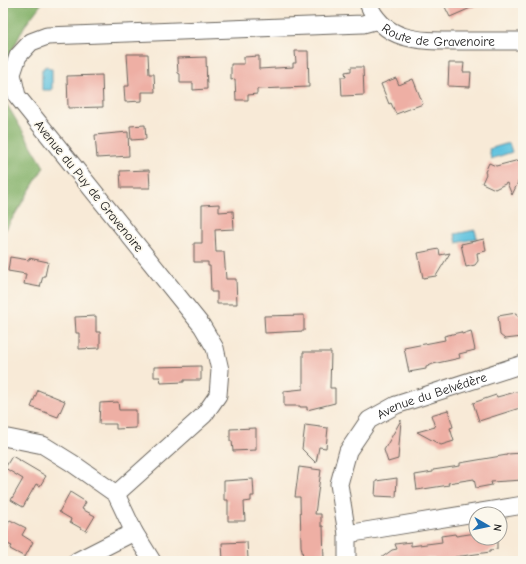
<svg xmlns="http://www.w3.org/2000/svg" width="526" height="564" viewBox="0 0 526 564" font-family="'Comic Neue',sans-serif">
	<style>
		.forest { fill: #82b068; stroke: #4f6642 }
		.water { fill: #61c3df; stroke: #3e707e }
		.building { fill: #eeafa4 }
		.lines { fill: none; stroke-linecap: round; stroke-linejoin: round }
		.minor-casing { stroke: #69645d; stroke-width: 19 }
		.minor { stroke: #fff; stroke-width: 17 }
		.labels { text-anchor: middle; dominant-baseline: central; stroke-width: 3.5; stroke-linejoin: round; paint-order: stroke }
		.street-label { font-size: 13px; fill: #1c1c1c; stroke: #fbf7ec }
	</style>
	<rect width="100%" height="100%" fill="#fbf7ec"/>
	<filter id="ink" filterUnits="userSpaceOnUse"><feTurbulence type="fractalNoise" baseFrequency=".025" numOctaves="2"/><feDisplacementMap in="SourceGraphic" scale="8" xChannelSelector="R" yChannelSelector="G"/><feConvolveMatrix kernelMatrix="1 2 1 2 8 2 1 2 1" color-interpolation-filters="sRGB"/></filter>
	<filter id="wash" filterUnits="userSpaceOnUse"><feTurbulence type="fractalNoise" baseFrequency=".012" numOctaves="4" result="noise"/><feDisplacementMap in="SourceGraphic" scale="16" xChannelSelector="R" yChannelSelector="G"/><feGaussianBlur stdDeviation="0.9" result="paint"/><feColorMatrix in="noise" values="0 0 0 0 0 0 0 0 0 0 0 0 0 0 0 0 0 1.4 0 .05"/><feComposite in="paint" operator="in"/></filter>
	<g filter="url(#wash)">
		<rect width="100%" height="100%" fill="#f8ead7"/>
		<g class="forest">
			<polygon points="3,3 42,3 24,27 3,69"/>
			<polygon points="3,98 44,167 3,234"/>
		</g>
		<g class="water">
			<polygon points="47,66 50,69 52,69 52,90 42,90 42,69 44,69 44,67"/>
			<polygon points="509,143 512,152 491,159 489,149"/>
			<polygon points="475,230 477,238 457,243 455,234"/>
		</g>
		<g id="blocks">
			<g class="building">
				<polygon points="443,3 482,3 450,17"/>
				<polygon points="295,51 308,51 309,87 257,89 257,94 248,95 248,100 236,100 235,79 231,80 231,64 244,64 244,57 259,56 259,69 293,67 293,63 296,63"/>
				<polygon points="127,54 148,54 149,74 154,74 155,92 142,92 142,101 125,102 124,86 129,86"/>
				<polygon points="206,57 207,89 193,90 193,83 180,83 180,74 178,73 177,58"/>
				<polygon points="449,63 464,63 463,72 471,72 470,87 448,86"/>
				<polygon points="351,67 363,67 364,95 342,96 341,77 346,77 345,72 351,71"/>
				<polygon points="102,75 103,107 68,108 67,76"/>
				<polygon points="396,78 399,85 413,79 423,104 396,114 391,103 389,104 381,84"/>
				<polygon points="145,125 146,139 131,140 130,126"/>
				<polygon points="128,132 129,156 97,158 95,135"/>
				<polygon points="523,159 523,177 520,178 512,195 507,183 495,189 482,183 486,174 485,172 489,163 496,166"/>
				<polygon points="149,170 150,188 121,188 120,171"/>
				<polygon points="219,204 219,212 233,211 234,229 215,230 216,252 224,252 226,279 236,279 237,304 217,304 217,292 211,292 210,266 208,266 208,262 194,262 194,243 202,243 202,205"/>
				<polygon points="484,239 486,251 477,253 478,261 475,265 466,267 461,244"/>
				<polygon points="439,249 440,255 450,253 436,276 423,278 418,253"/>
				<polygon points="10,257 29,260 29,258 48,262 45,276 43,276 40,287 24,284 26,274 8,271"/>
				<polygon points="516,313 517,316 523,315 523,325 521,326 523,337 505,339 500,335 498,316"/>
				<polygon points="304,315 304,331 265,333 264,316"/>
				<polygon points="96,316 96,332 100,332 100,348 79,349 79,333 76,333 75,317"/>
				<polygon points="471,331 475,350 459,354 460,358 433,364 426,367 426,369 409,372 404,348 445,340 444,336 461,332 462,334"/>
				<polygon points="303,352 331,352 330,388 335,388 335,403 307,410 307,407 300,407 300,406 284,406 284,391 303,389"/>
				<polygon points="201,366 201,380 184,380 184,382 161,383 160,377 154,377 154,367"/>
				<polygon points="38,390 65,401 58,417 31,407"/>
				<polygon points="523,390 523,407 479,421 473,403 496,395 497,397"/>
				<polygon points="118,402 119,410 136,410 136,428 116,429 116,424 99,424 100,403"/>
				<polygon points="448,410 453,427 450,428 454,441 441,445 417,432 435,427 431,415"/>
				<polygon points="401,420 398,459 388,462 384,450"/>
				<polygon points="305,425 328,428 326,448 319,447 316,463 302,449"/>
				<polygon points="256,428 256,450 233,451 232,441 230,441 230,429"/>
				<polygon points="523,453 523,480 491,482 492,485 476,488 474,479 448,483 449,485 417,490 415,475 433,472 433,470 460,466 460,463 507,455 507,454"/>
				<polygon points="12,456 46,476 40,486 36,484 23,507 11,500 23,479 5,468"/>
				<polygon points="299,467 321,470 315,514 321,514 321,526 323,526 324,561 304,561 301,546 300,497 295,497"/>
				<polygon points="397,478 396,497 375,496 376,481"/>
				<polygon points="253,479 254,496 251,496 251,501 244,502 245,521 228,521 228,500 224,500 224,481"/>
				<polygon points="70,492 86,502 82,509 95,516 86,531 70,522 71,519 59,512"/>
				<polygon points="10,520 26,528 22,535 33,542 25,557 10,549 12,546 3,542 3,532"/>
				<polygon points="476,533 476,538 497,538 497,549 490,550 490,552 455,557 456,559 444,561 434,561 434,558 430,558 409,561 377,561 392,550 397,549 395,544 411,542 411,546 442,542 441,536 455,534 456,536"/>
				<polygon points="247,542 248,559 223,560 222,543"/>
			</g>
		</g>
	</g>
	<g filter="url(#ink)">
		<use href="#blocks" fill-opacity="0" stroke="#69645d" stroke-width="1"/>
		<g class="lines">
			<g class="minor-casing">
				<g id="minor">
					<path id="s1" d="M368,3C384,44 425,41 461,41C482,41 502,41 523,41"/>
					<polyline points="3,437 43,445 72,463 116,494 134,532 152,561"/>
					<polyline points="116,494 204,415 218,395 220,370 215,348 202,326 17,96 12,74 18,56 31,42 47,36 363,24 378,20"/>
					<polyline points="347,534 523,505"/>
					<polyline points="77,561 134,532"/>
					<path id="s2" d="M347,561V534L339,484L348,451L369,420L396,405L523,364"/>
				</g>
			</g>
			<use href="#minor" class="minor"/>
		</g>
	</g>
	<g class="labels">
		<g class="street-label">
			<text stroke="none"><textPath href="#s1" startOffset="85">Route de Gravenoire</textPath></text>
			<text transform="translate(89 186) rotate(51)">Avenue du Puy de Gravenoire</text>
			<text stroke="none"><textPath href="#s2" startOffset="217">Avenue du Belvédère</textPath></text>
		</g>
	</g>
	<rect width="526" height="564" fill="none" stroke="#fbf7ec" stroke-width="16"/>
	<g transform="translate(488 526) rotate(99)"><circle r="19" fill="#fbf7ec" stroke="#a29f99"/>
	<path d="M0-3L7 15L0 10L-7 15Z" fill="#1f6fb2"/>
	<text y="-6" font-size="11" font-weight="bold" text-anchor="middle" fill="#1c1c1c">N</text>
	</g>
</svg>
